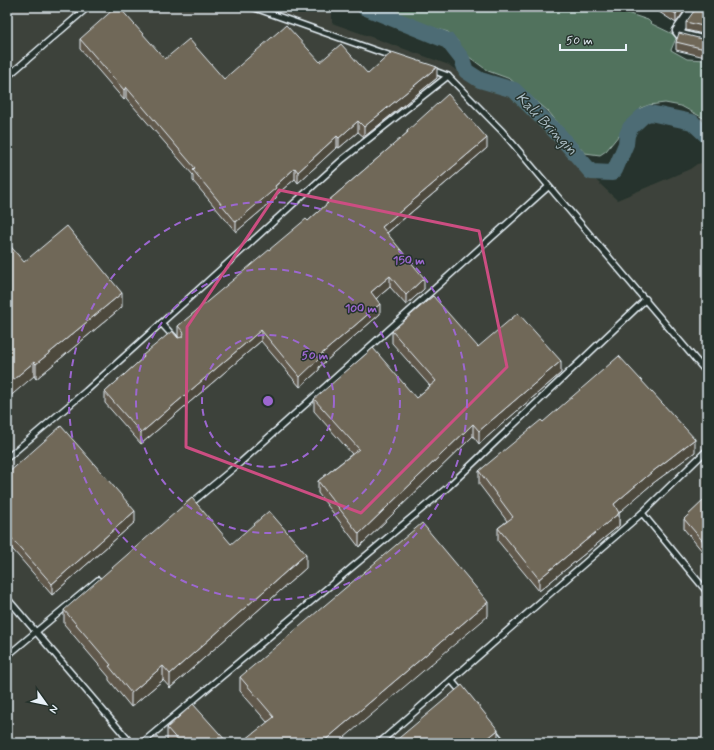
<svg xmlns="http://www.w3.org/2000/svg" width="714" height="750" viewBox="0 0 714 750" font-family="Mynerve,sans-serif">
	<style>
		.built { fill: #3c433a }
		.green { fill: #51725d; stroke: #9cb2aa }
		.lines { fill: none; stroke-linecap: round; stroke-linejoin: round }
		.river { stroke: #4e6c74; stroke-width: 16 }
		.lane-casing { stroke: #e8f1f8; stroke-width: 8 }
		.street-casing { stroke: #e8f1f8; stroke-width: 13 }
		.lane { stroke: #26332d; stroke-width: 5 }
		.street { stroke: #26332d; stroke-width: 10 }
		.wall { fill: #60594c; stroke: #e8f1f8 }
		.shaded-wall { fill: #4e483e; stroke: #e8f1f8 }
		.building { fill: #706758; stroke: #e8f1f8 }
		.marked { fill: none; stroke: #cc4e82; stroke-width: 3; stroke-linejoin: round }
		.ring { fill: none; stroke: #9c67d0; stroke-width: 2; stroke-dasharray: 7 5 }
		.labels { text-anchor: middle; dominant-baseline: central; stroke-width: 3; stroke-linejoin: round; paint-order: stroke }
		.water-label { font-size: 15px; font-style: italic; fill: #aabcc3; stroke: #26332d }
		.centre { fill: #9c67d0; stroke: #26332d; stroke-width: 2 }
		.ring-label { font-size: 12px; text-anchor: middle; font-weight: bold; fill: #9c67d0; stroke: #26332d; stroke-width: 3; stroke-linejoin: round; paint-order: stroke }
	</style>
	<rect width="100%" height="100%" fill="#26332d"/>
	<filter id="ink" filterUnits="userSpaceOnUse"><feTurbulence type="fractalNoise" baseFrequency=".025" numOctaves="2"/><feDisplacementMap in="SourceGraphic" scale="8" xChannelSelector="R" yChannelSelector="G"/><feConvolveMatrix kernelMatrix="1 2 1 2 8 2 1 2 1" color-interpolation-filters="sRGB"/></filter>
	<g filter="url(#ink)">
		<polygon class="built" points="7,7 313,7 332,14 332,23 449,65 471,81 492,89 517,96 546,125 583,168 617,200 690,169 697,164 707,162 707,743 7,743"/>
		<polygon class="green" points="372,7 609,7 648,20 652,24 677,36 671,50 687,59 707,60 707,120 681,106 665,103 649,105 641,108 606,151 600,155 585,153 561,127 548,111 510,79 488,71 465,54 457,40 448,32 394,16"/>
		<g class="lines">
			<polyline class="river" points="364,7 448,41 462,59 466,71 480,80 514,90 560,136 591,172 612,173 615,170 626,144 627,135 630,128 643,116 650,113 692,122 707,136"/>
			<g class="lane-casing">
				<g id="lane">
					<polyline points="252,7 394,57"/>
					<polyline points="432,70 448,76"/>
					<polyline points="7,77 88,7"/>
					<polyline points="161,323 174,337"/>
					<polyline points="7,458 86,391 343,159 448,76 502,131 707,373"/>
					<polyline points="189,505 241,462 548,187"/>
					<polyline points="642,513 707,592"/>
					<polyline points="7,598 131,743"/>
					<polyline points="7,656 98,580"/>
					<polyline points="451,680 462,693"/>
					<polyline points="495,733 503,743"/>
					<polyline points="142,743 448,487 646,299"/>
					<polyline points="379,743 642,513 707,450"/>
				</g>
			</g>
			<g class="street-casing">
				<polyline id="street" points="695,7 678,31 682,36 707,42"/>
			</g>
			<use href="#lane" class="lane"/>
			<use href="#street" class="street"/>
		</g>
		<g class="wall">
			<polygon points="656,7 687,7 676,23 656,10"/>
			<polygon points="707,7 707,35 686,30 686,22"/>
			<polygon points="80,39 165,59 224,79 320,62 368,74 437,78 364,137 358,132 339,148 337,147 298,183 295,179 276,195 276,198 236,232 193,181 193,175 126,98 124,100 80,49"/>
			<polygon points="706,40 707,40 707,52 706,52 705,57 676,50 676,42"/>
			<polygon points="407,131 487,148 387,233 424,289 406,305 390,287 376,299 380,314 319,367 319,370 300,387 261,341 141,444 105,403 105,392 143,358 143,355 179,338 178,336 178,326 308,221 327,204 327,202 407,133"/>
			<polygon points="24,262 122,307 36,379 34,376"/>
			<polygon points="392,331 478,347 561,373 479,444 473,436 359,547 318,493 318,481 352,454 314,411 314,399 416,398 430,386 392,343"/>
			<polygon points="543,422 695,452 652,484 619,512 619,526 539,591 498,541 498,528 507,521 479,484 479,471"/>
			<polygon points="7,474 135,522 52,595 7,543"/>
			<polygon points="707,498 707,557 684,529 684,519"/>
			<polygon points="231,544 306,568 170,688 163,680 131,707 109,680 109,677 64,624 64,610"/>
			<polygon points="488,616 267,722 240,691 240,677"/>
			<polygon points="167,728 228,743 168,743 167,742"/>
		</g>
		<g class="shaded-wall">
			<polygon points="681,7 687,7 676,23 676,14"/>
			<polygon points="706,44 706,52 705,57 705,49"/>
			<polygon points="437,67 437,78 364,137 364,127"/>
			<polygon points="126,87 126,98 124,100 124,90"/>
			<polygon points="358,121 358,132 339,148 339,138"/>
			<polygon points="337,136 337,147 298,183 298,172"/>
			<polygon points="487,138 487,148 382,237 382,227"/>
			<polygon points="295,168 295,179 276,195 276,198 236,232 236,222"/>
			<polygon points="390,276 390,287 371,303 371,292"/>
			<polygon points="424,278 424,289 406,305 406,295"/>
			<polygon points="122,293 122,307 36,379 36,364"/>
			<polygon points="380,304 380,314 319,367 319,370 300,387 300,377 318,357"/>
			<polygon points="261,330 261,341 141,444 141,433"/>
			<polygon points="561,361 561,373 479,444 479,431"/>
			<polygon points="34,362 34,376 7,399 7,385"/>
			<polygon points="473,424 473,436 359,547 359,534"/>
			<polygon points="695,439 695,452 652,484 614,517 614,504 652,472"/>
			<polygon points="135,511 135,522 52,595 52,584"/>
			<polygon points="619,513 619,526 539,591 539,579"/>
			<polygon points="306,554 306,568 170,688 170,674"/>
			<polygon points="488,602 488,616 338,743 323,743 323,742"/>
			<polygon points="163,666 163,680 131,707 131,693"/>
			<polygon points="498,730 498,743 482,743"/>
		</g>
		<g class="building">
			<polygon points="116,7 119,7 165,59 189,39 224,79 286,25 320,62 341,44 368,74 392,52 437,67 364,127 358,121 339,138 337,136 298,172 295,168 275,186 276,188 236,222 193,170 195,168 126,87 124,90 80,39"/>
			<polygon points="664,7 681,7 676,14"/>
			<polygon points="697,7 707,7 707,14 705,16 707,17 707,27 686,22"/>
			<polygon points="679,33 706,40 707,40 707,44 706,44 705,49 676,42"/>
			<polygon points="448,94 487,138 382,227 424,278 406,295 390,276 371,292 380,304 318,357 319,359 300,377 261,330 141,433 105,392 144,357 143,355 172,331 178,338 182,337 184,333 178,326 306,219 308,221 328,203 327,202 408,132 407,131"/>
			<polygon points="67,226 122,293 36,364 34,362 7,385 7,242 24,262"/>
			<polygon points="433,296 478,347 518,313 561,361 479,431 473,424 359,534 318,481 359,449 314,399 373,348 416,398 436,381 392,331"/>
			<polygon points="619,356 695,439 652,472 614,504 619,513 539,579 498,528 513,517 479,471 541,420 543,422"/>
			<polygon points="61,426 135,511 52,584 7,533 7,474"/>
			<polygon points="707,497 707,546 684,519"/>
			<polygon points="192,498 231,544 269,511 306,554 170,674 163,666 131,693 109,666 111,665 64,610"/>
			<polygon points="422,523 488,602 323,742 324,743 241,743 274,717 240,677"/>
			<polygon points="462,685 498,730 482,743 476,743 474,741 472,743 393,743"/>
			<polygon points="193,704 228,743 180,743 167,728"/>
		</g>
	</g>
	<path class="marked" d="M279,190L479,231L507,367L361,513L186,447L187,327Z"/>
	<g class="ring">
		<circle cx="268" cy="401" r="66"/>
		<circle cx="268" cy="401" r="132"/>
		<circle cx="268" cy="401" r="199"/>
	</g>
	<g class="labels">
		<g class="water-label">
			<text transform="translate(546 124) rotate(46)">Kali Bringin</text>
		</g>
	</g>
	<circle cx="268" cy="401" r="6" class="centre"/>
	<g class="ring-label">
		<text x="409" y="264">150 m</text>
		<text x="361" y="312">100 m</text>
		<text x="315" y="359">50 m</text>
	</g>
	<rect width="714" height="750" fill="none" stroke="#26332d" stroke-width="24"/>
	<rect x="12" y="12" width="690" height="726" fill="none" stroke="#e8f1f8" stroke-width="1.5" filter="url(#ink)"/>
	<g transform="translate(46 704) rotate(123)" stroke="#26332d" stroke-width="3" paint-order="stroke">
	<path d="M0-3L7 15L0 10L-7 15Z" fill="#e8f1f8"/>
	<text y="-6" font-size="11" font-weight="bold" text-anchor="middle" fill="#e8f1f8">N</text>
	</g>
	<path d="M560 44v6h66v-6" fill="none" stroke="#e8f1f8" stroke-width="2"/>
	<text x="566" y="44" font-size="12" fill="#e8f1f8" stroke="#26332d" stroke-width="3" paint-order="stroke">50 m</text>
</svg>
